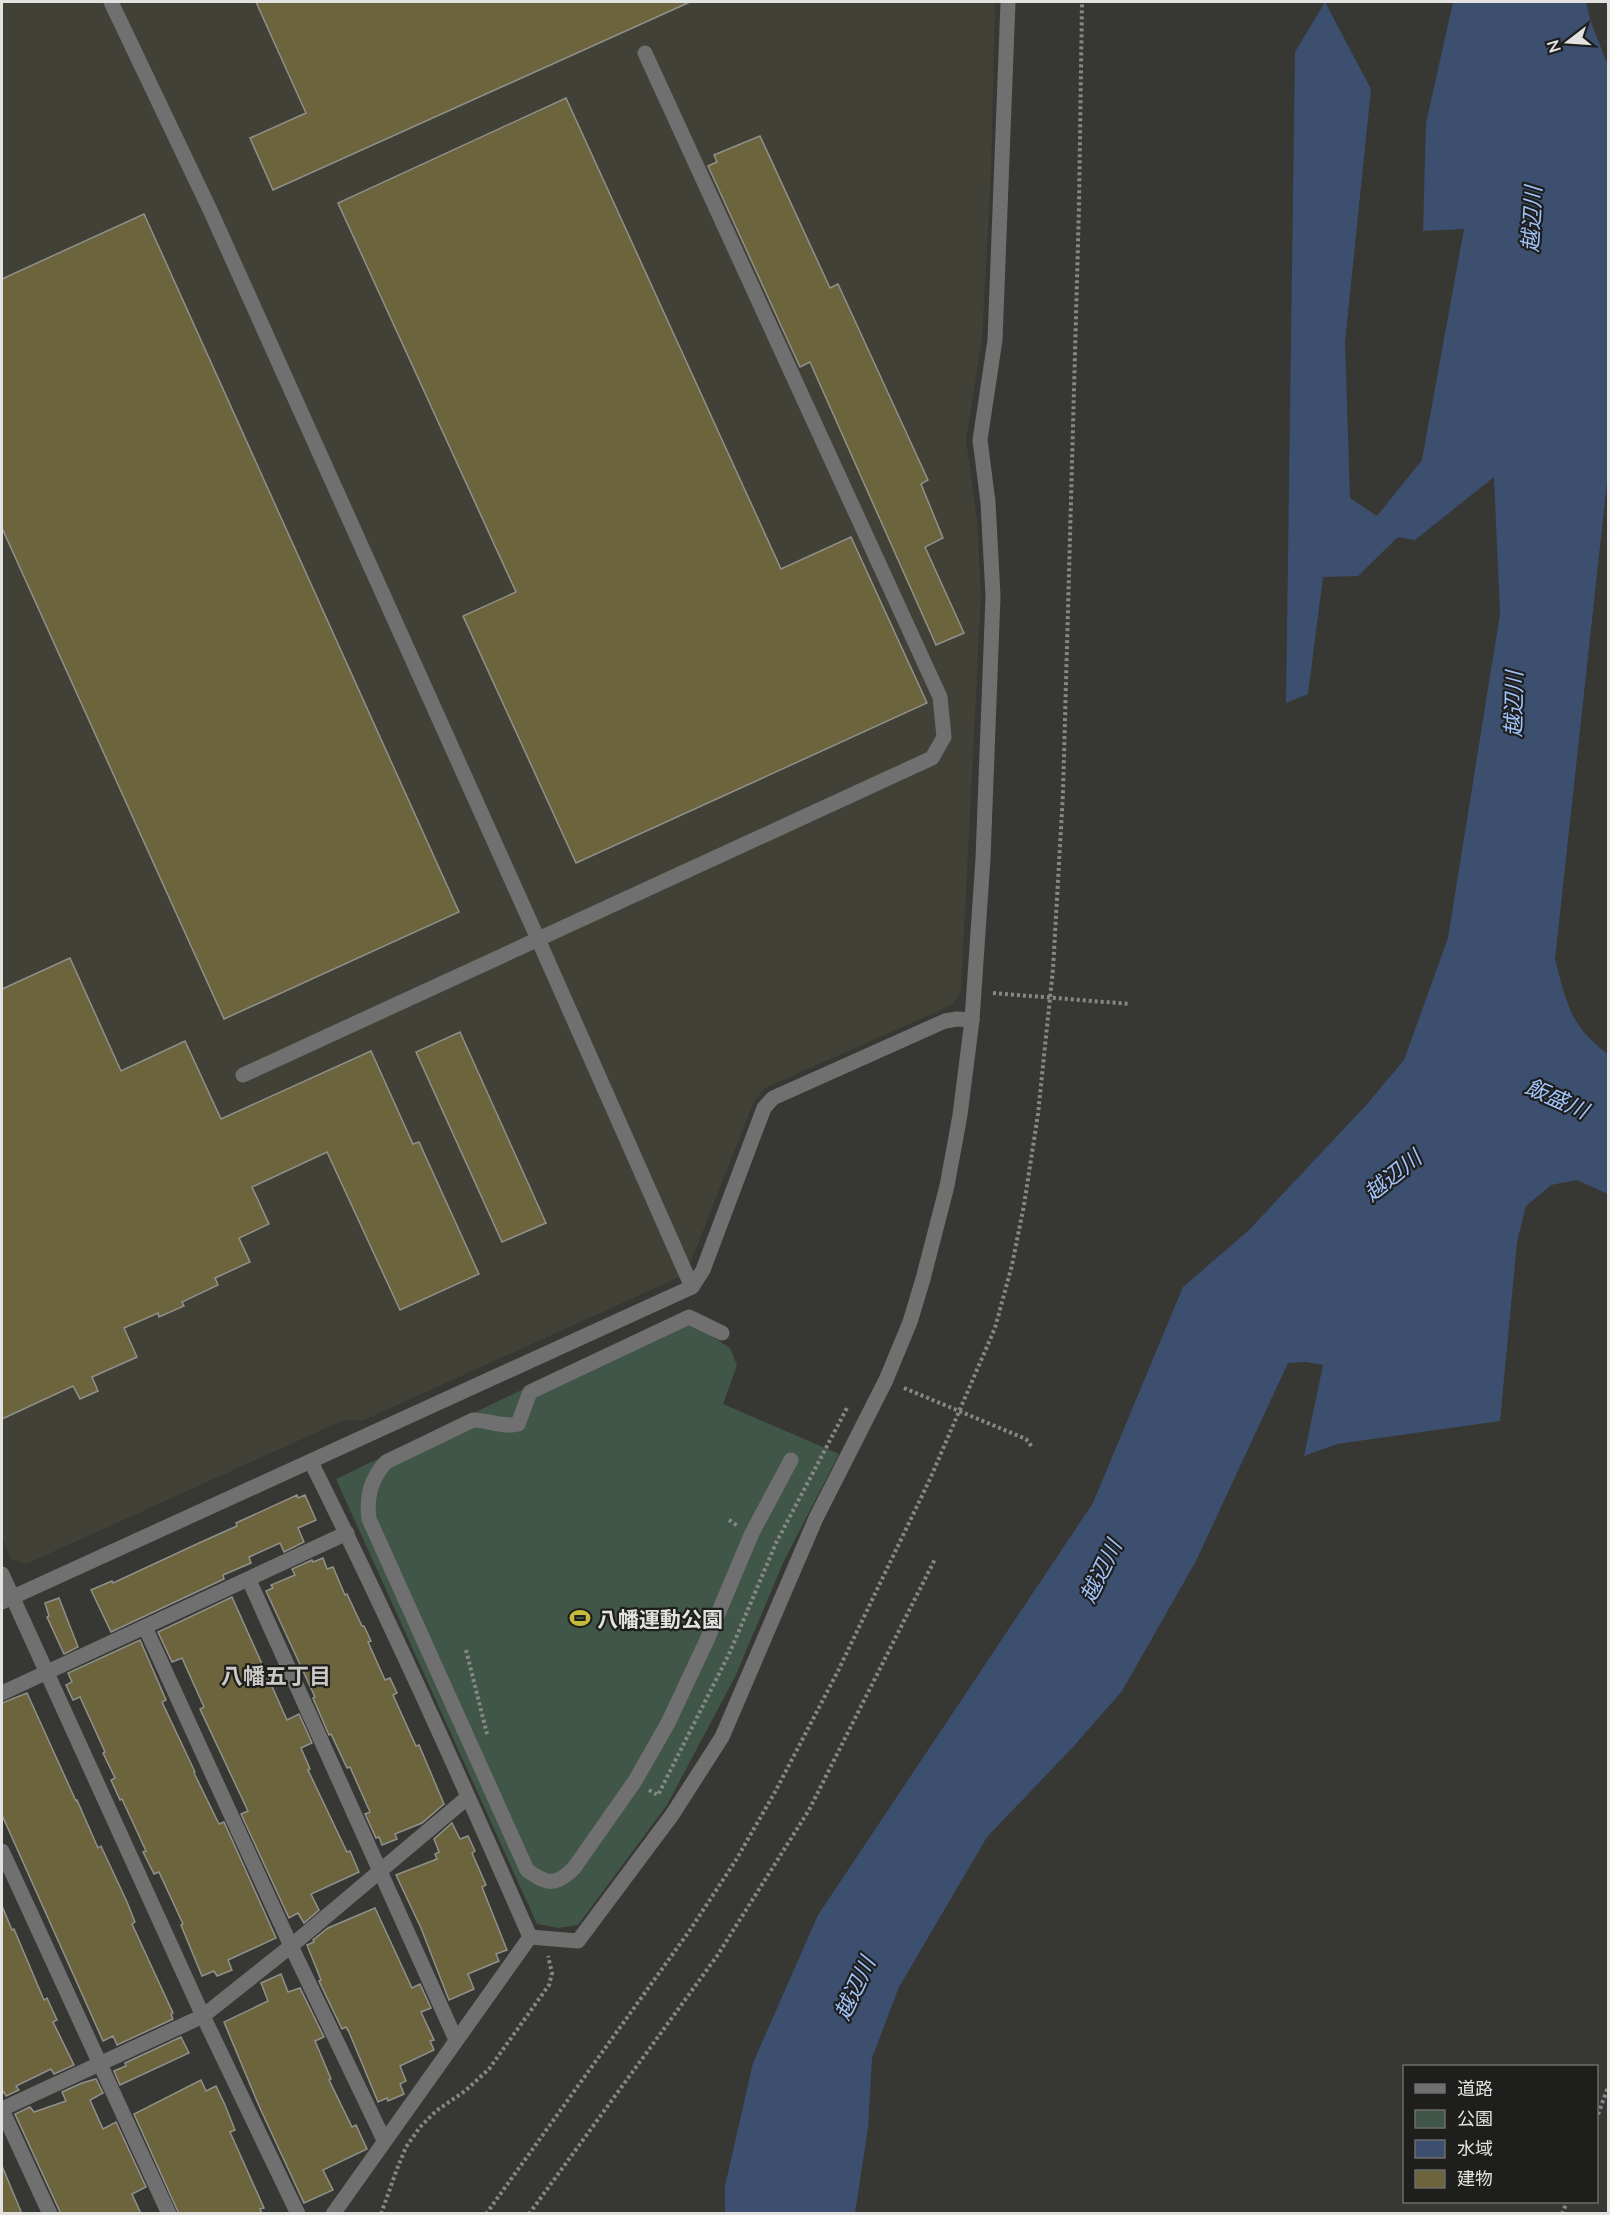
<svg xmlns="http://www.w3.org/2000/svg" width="1610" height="2215" viewBox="0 0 1610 2215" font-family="Lato,'Noto Sans JP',sans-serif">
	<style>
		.built { fill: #424138 }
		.green { fill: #405648 }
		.water { fill: #3d4f6f }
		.building { fill: #6b643d; stroke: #90908c; stroke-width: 1.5 }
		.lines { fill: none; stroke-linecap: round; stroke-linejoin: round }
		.path { stroke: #878785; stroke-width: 4; stroke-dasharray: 3 3; stroke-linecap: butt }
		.minor { stroke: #717070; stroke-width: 15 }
		.labels { text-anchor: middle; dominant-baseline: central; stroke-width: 4.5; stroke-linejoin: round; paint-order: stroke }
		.poi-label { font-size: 21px; font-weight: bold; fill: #e2e2e0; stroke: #1e1e1d; text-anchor: start }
		.water-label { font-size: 22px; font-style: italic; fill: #a1c3fb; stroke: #1e1e1d }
		.neighbourhood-label { font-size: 22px; font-weight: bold; fill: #c9c8c5; stroke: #1e1e1d }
	</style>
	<rect width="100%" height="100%" fill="#373734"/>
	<polygon class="built" points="2,2 995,2 991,173 982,340 966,439 977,521 981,596 961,991 952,1005 765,1088 754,1101 686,1274 364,1420 344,1420 26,1564 11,1559 2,1537"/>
	<polygon class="green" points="678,1315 730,1348 737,1365 723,1404 839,1454 783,1563 736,1675 667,1805 578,1925 559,1928 537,1924 336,1479"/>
	<path class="water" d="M1325,2L1371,89L1345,342L1350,498L1377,516L1422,460L1464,229L1423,231L1426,123L1453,2H1586L1591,22L1608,66V473L1555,959C1566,1001 1570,1027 1608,1054V1194L1577,1180L1551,1185L1526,1206L1517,1242L1500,1421L1337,1444L1304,1456L1323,1365L1306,1362L1288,1363L1196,1561L1122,1691L1073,1747L987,1837L899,1987L872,2058L868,2128L855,2213H725V2186L753,2063L818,1915L1093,1503L1183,1287L1249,1230L1368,1103L1404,1060L1448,938L1500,614L1494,477L1415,540L1398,537L1358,576L1323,577L1308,694L1286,703L1295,52Z"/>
	<g class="building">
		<polygon points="256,2 690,2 273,190 250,138 306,113"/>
		<polygon points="566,98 781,569 851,537 927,703 576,863 463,616 516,592 338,203"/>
		<polygon points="760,136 830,288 838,284 928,480 921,484 943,538 925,547 964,633 936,645 810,362 800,367 708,166 717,162 714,155"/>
		<polygon points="144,214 459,912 224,1019 2,528 2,279"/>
		<polygon points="70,958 121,1071 185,1041 221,1119 371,1051 413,1144 419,1142 479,1274 400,1310 327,1152 252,1187 269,1224 239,1238 250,1262 215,1278 218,1285 182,1302 184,1306 159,1317 158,1313 124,1328 137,1357 92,1377 98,1391 80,1399 73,1386 2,1419 2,989"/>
		<polygon points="460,1032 546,1223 502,1242 416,1052"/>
		<polygon points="297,1495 298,1498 305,1495 316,1520 298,1528 304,1542 284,1552 280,1543 249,1557 251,1563 223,1575 224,1579 111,1632 91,1590 112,1581 113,1583 199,1543 237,1526 236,1523"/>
		<polygon points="323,1558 327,1569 333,1567 345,1595 347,1594 362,1626 364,1626 371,1641 368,1642 385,1680 390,1678 397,1693 393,1695 416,1746 419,1745 444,1804 422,1823 395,1834 397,1839 382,1845 379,1837 376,1838 365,1814 370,1812 350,1767 347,1768 331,1734 329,1735 313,1698 315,1697 266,1591 273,1588 271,1585 295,1575 292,1569 312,1560 313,1562"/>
		<polygon points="232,1597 287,1720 299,1714 312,1743 301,1748 310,1769 308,1770 347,1852 350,1851 359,1872 311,1894 319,1910 304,1923 298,1913 289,1918 241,1814 248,1811 200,1709 204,1707 182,1658 172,1662 158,1632"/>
		<polygon points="59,1598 78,1647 64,1654 47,1617 49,1616 45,1603"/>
		<polygon points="140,1640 166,1700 162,1702 195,1772 194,1773 219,1824 224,1822 276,1938 228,1960 232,1970 217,1976 214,1971 202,1976 181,1925 183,1924 159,1872 154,1874 143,1852 146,1851 122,1799 120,1800 111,1780 115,1778 103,1753 105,1752 80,1697 73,1700 66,1685 72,1682 68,1673"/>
		<polygon points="27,1693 76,1801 77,1800 98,1848 101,1846 127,1902 135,1922 132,1924 173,2013 171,2014 173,2019 117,2045 113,2036 103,2041 2,1815 2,1703"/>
		<polygon points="452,1823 460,1839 468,1836 475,1851 472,1853 486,1885 482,1887 507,1950 496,1954 499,1961 468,1974 474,1989 449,2000 421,1928 396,1875 437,1859 435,1854 439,1852 434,1839"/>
		<polygon points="2,1906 12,1930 14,1929 44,2000 47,1998 57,2020 53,2022 74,2065 54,2074 51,2069 16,2086 19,2090 6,2096 4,2092 2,2093"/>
		<polygon points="375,1908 412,1988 420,1984 431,2008 421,2012 434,2040 430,2041 434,2050 400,2066 406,2081 400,2084 404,2094 388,2101 387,2098 378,2102 349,2032 346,2027 342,2029 319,1981 321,1980 307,1945 314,1942 313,1940 328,1928"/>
		<polygon points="281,1974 288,1992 300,1988 324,2037 315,2041 331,2079 329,2080 352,2127 356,2125 367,2149 323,2170 333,2190 304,2203 259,2106 224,2022 268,2001 261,1983"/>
		<polygon points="181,2037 189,2053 120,2085 114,2071 126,2066 125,2063"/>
		<polygon points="96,2079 103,2093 90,2100 103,2129 116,2122 146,2187 132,2194 141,2214 61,2214 15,2114 30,2107 34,2112 66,2101 62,2092 82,2083"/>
		<polygon points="201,2080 206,2091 216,2086 225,2105 235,2130 230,2132 264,2208 260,2209 262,2214 179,2214 134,2114"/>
		<polygon points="2,2166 22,2214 2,2214"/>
	</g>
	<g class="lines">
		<g class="path">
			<polyline points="993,993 1130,1004"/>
			<polyline points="904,1388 1026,1439 1033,1448"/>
			<polyline points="729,1520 738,1526"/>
			<polyline points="466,1650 487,1734"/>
			<polyline points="649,1790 658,1795 730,1652 776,1543 848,1406"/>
			<polyline points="1596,2120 1608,2087"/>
			<polyline points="381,2214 397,2169 406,2147 420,2127 436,2111 465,2091 489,2069 549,1985 552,1973 548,1956"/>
			<polyline points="486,2214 690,1930 736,1860 775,1792 838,1671 930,1479 995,1328 1012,1265 1024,1205 1038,1114 1053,969 1063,793 1079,207 1082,2"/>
			<polyline points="529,2214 717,1956 809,1810 935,1559"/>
			<polyline points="1562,2214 1567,2202"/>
		</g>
		<g class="minor">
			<polyline points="111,2 211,212 538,939 692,1287"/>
			<polyline points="243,1075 932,758 944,737 940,697 645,53"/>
			<path d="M722,1333L689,1317L530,1392L518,1424C503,1428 489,1420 473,1420L386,1462C371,1479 366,1496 369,1519L527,1870C547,1885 556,1886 574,1868L635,1781L668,1723L707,1640L752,1533L791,1460"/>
			<path d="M311,1462C389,1618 460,1777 530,1937L333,2214"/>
			<polyline points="2,1574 203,2016 298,2214"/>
			<polyline points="249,1580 456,2040"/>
			<polyline points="2,1602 692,1287 703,1270 764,1108 773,1098 945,1021 957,1019 972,1020"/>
			<polyline points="145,1627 291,1946 384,2140"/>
			<polyline points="2,1693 347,1533"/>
			<polyline points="2,1851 169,2214"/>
			<polyline points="530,1937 578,1941 672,1815 722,1737 816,1518 886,1380 910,1322 923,1279 947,1186 960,1115 972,1020 983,859 993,596 988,502 980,440 995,340 1008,2"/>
			<polyline points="2,2109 203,2016 291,1946 468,1797"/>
			<polyline points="2,2110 50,2214"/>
		</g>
	</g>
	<defs>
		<g id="stadium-bare" transform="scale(1.62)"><path d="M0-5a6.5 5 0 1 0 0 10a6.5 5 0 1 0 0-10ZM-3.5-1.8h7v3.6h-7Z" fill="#c6bc3c" stroke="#1e1e1d" stroke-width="2.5" paint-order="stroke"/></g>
	</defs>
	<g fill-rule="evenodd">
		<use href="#stadium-bare" x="580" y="1618"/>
	</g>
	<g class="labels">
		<g class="poi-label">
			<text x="597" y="1618">八幡運動公園</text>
		</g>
		<g class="water-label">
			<text transform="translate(1531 219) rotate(-87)">越辺川</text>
			<text transform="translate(1513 704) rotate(-89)">越辺川</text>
			<text transform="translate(1557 1098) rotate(24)">飯盛川</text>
			<text transform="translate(1392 1175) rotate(-39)">越辺川</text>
			<text transform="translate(1100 1571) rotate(-64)">越辺川</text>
			<text transform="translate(854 1988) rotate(-65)">越辺川</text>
		</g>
		<g class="neighbourhood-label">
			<text x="276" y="1675">八幡五丁目</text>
		</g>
	</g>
	<rect width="1610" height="2215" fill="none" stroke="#e2e2e0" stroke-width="6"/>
	<rect x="1403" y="2065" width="195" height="138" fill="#1e1e1d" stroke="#6c6c6b" stroke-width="1.5"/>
	<rect x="1415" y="2084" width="30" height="9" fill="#717070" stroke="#6c6c6b" stroke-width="1.5"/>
	<text x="1457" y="2095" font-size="18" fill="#e2e2e0">道路</text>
	<rect x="1415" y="2110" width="30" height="18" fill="#405648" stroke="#6c6c6b" stroke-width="1.5"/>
	<text x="1457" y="2125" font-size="18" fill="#e2e2e0">公園</text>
	<rect x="1415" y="2140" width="30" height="18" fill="#3d4f6f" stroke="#6c6c6b" stroke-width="1.5"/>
	<text x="1457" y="2155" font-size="18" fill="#e2e2e0">水域</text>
	<rect x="1415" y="2170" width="30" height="18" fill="#6b643d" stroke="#6c6c6b" stroke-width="1.5"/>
	<text x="1457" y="2185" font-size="18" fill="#e2e2e0">建物</text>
	<g transform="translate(1568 42) rotate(253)" stroke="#1e1e1d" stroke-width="4.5" paint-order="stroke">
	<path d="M0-4.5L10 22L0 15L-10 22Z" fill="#e2e2e0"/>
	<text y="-9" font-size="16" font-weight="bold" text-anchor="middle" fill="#e2e2e0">N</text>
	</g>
</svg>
